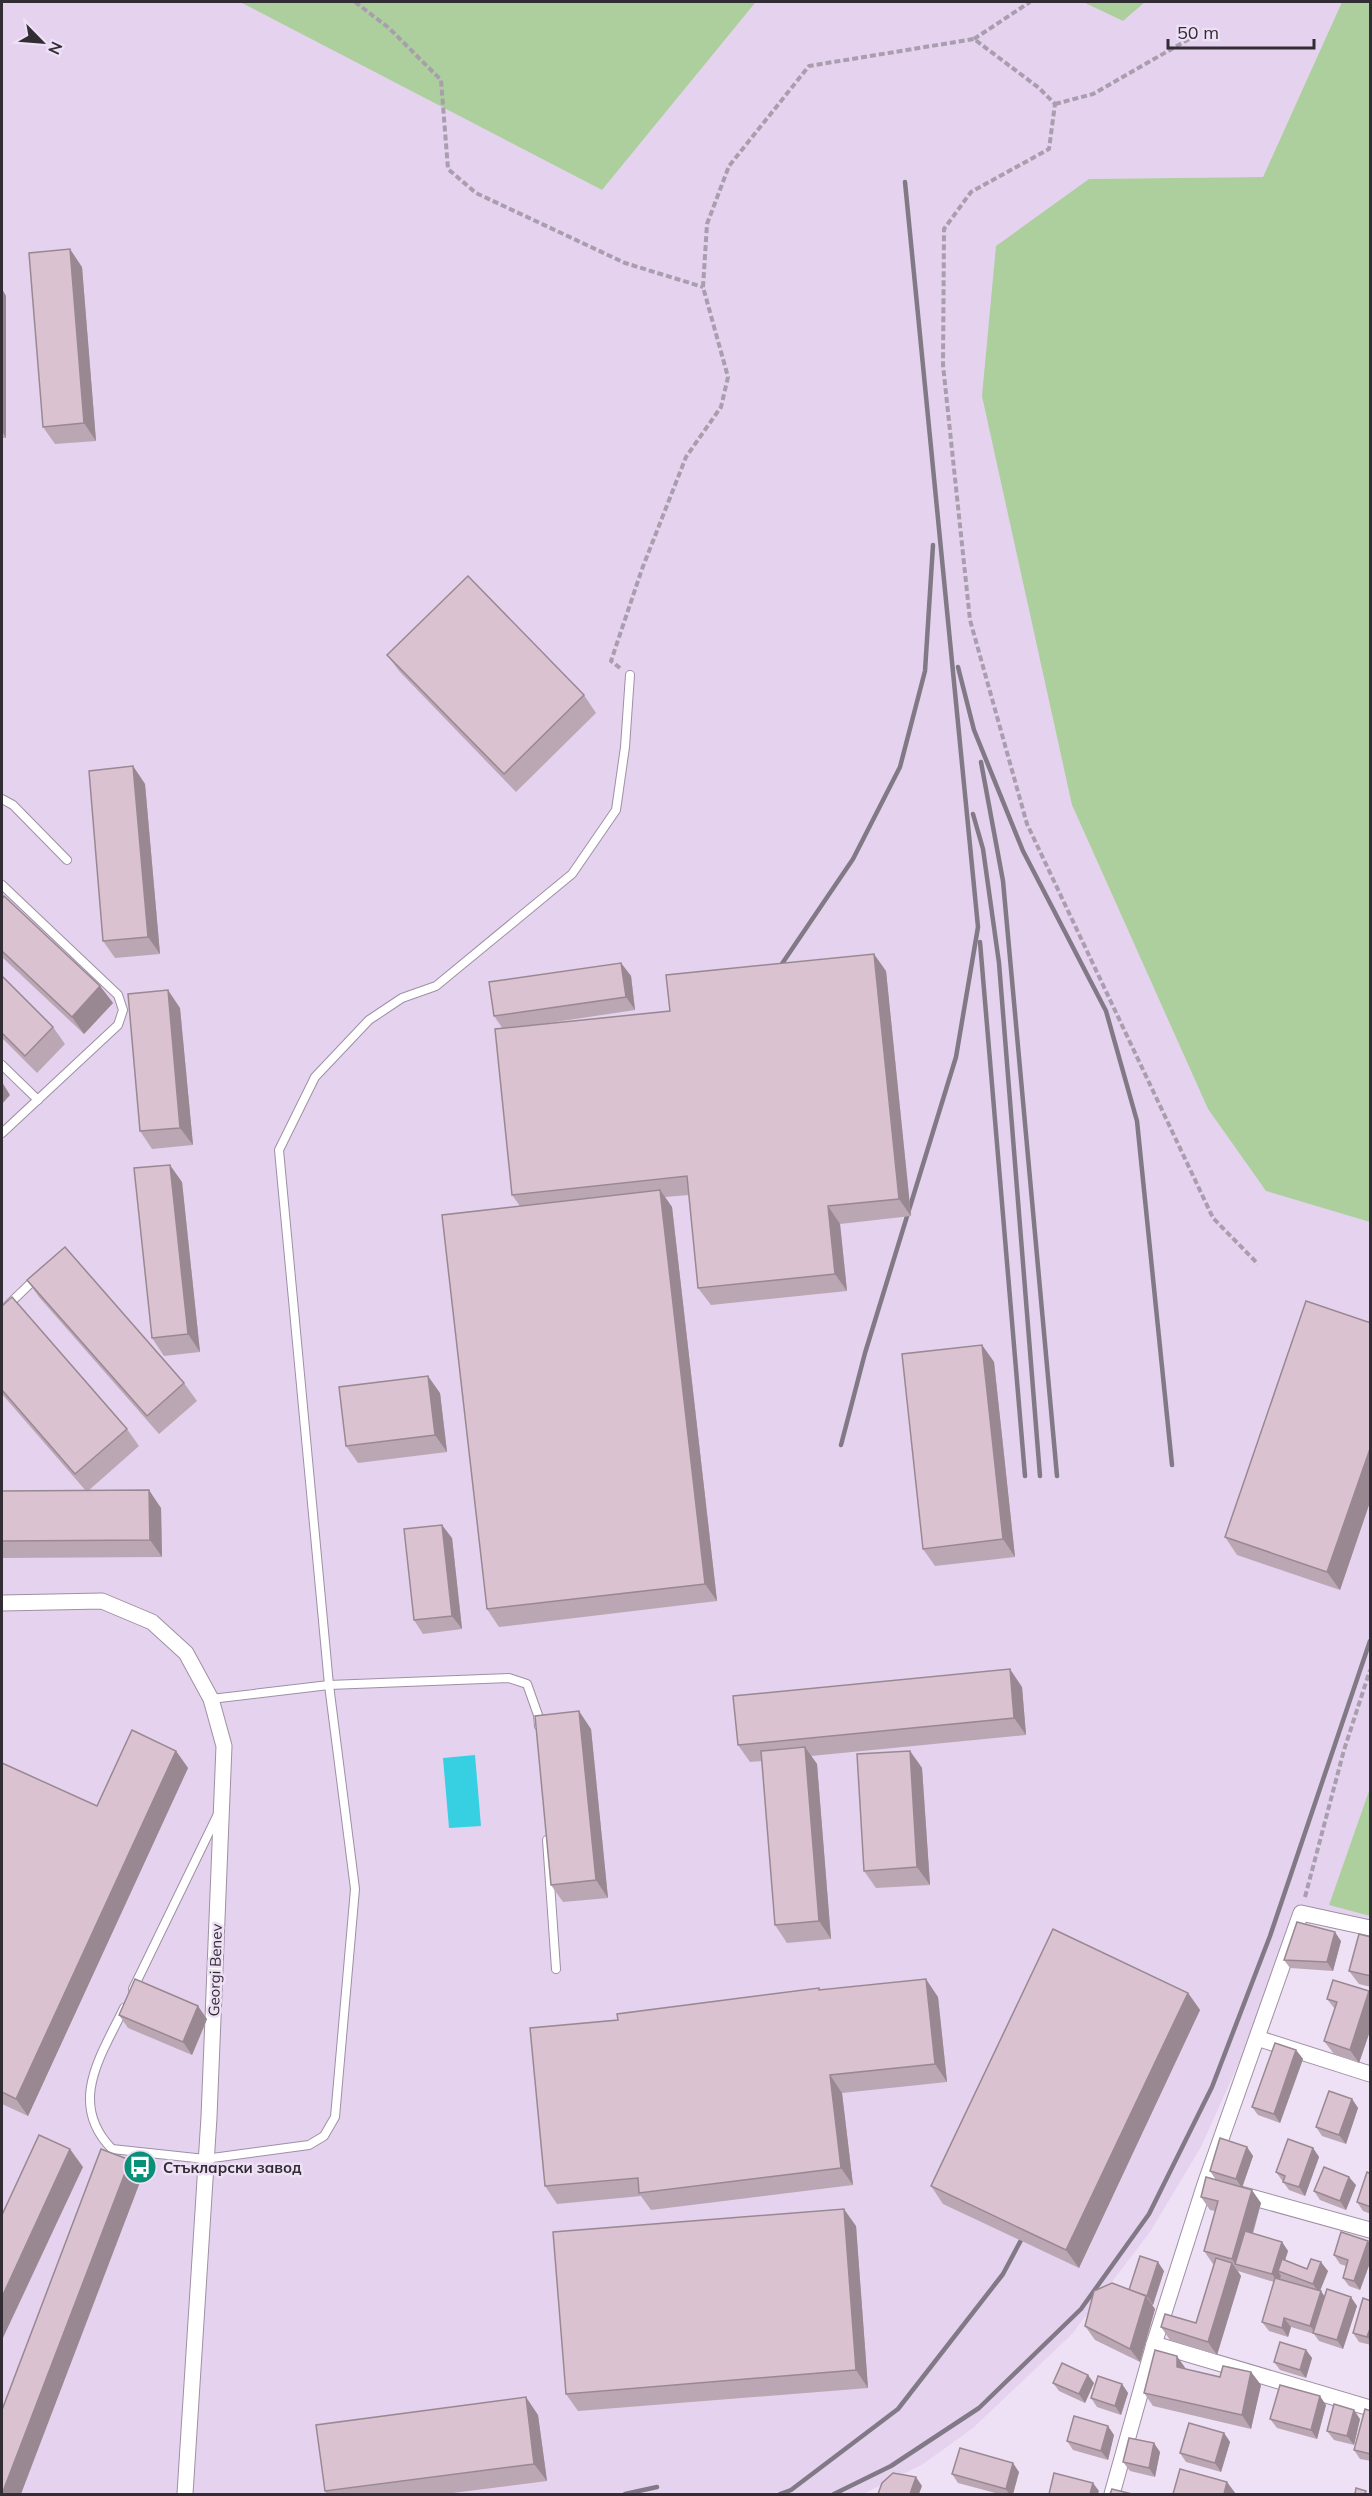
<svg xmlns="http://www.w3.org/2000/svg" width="1372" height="2496" viewBox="0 0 1372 2496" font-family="Mulish,sans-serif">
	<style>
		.built { fill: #e5d2ee }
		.green { fill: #accf9d }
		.water { fill: #37d0e3 }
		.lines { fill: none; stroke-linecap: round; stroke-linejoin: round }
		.lane-casing { stroke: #9e90a4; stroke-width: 10 }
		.street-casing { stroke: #9e90a4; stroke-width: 17 }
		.path { stroke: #a99eae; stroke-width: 4; stroke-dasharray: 6 3; stroke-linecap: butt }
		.lane { stroke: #fff; stroke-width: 8 }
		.street { stroke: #fff; stroke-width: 15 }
		.rail { stroke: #827987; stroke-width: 4.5 }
		.wall { fill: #bba7b3 }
		.shaded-wall { fill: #998892 }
		.building { fill: #dac2d0; stroke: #998892; stroke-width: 1.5 }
		.labels { text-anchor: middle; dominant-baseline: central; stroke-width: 5; stroke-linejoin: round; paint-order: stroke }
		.street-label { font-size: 15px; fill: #322c35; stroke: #eee0f5 }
		.poi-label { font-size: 15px; font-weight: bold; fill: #322c35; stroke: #eee0f5; text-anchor: start }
	</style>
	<rect width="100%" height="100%" fill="#eee0f5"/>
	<polygon class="built" points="2,2 240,2 602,190 755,3 1083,2 1123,21 1145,2 1342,2 1263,177 1089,179 1072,805 1208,1109 1266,1191 1370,1222 1370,1788 1329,1905 1370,1916 1370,1934 1298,1916 1245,2049 1201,2147 1150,2232 1072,2334 973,2428 923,2464 863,2494 2,2494"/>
	<g class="green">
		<polygon points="240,2 761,2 755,3 602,190"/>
		<polygon points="1083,2 1145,2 1123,21"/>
		<polygon points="1342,2 1370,2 1370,1222 1266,1191 1208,1109 1072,805 982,396 996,246 1089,179 1263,177"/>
		<polygon points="1370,1788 1370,1916 1329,1905"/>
	</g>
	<polygon class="water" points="475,1755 481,1826 449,1828 443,1758"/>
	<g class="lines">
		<g class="lane-casing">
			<g id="lane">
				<polyline points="2,799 13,805 67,860"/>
				<polyline points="2,885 118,995 123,1010 118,1025 2,1133"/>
				<polyline points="2,1065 38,1100"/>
				<polyline points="2,1311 35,1279"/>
				<polyline points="211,1699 329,1685 509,1678 527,1684 538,1715 539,1726"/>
				<polyline points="547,1840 556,1969"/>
				<polyline points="133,1989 218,1814"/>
				<path d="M124,2008C101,2056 67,2103 112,2149L205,2159L309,2145L324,2136L335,2117L355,1889L329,1685L279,1150L315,1077L369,1020L402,998L436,986L572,874L616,810L625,747L630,675"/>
			</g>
		</g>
		<g class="street-casing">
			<g id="street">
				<polyline points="2,1603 102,1601 152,1622 186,1653 211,1699 224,1746 209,2117 185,2494"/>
				<polyline points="1257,2038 1370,2074"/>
				<polyline points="1240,2194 1370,2230"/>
				<polyline points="1154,2344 1370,2408"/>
				<polyline points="1112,2494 1154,2344 1205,2184 1301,1913 1370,1928"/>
			</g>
		</g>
		<g class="path">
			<polyline points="355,2 389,28 441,80 448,169 476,193 625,263 703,287"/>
			<polyline points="974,39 1030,2"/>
			<polyline points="1055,104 1093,94 1189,39"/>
			<polyline points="620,668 611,661 642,569 686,457 721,407 728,377 703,287 707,224 729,166 809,66 974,39 1039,88 1055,104 1049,149 971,192 944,229 943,365 970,620 1027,824 1213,1218 1258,1264"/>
			<polyline points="1305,1897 1344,1750 1370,1670"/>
		</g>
		<use href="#lane" class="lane"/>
		<use href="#street" class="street"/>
		<g class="rail">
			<polyline points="958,667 974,730 1023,851 1106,1011 1137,1121 1172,1465"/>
			<polyline points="981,762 1003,881 1057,1476"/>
			<polyline points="973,814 983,849 999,963 1040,1476"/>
			<polyline points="980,942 1025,1476"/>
			<polyline points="773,977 853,859 900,767 925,671 933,545"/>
			<polyline points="841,1445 865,1353 956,1057 978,927 905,182"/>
			<polyline points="625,2494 657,2487"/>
			<polyline points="780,2494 791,2490 898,2409 1003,2274 1028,2227"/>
			<polyline points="834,2494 891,2466 979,2408 1081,2309 1149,2214 1212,2087 1270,1936 1370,1641"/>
		</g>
	</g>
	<g class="wall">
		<polygon points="82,267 96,441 55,444 43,427"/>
		<polygon points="2,289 6,296 6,438 2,438"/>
		<polygon points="387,655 584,695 596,713 516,792 400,672"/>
		<polygon points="133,766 145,784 160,954 115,958 103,941"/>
		<polygon points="2,899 100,986 113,1003 84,1034 2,957"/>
		<polygon points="621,963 631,976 635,1010 522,1027 670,1011 886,971 911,1216 840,1224 847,1291 711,1305 698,1288 689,1195 665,1197 672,1207 717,1601 499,1627 487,1609 520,1206 512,1195 503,1029 494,1016"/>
		<polygon points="2,976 53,1027 65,1044 37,1073 2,1038"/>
		<polygon points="180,1008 193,1145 152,1149 140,1131"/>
		<polygon points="182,1182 200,1352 164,1356 152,1338"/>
		<polygon points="27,1280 184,1383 197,1401 159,1434 39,1297"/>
		<polygon points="2,1306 127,1429 139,1446 88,1491 161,1508 162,1557 2,1558 2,1491 86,1491 2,1394"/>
		<polygon points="1371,1323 1371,1499 1340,1590 1237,1555 1225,1537"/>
		<polygon points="982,1345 994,1362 1015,1557 935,1566 923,1549"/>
		<polygon points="440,1393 447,1452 358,1463 346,1446"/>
		<polygon points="452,1538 462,1629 423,1634 414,1620"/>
		<polygon points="1022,1687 1026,1735 811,1756 817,1764 831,1939 787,1943 775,1925 762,1761 750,1762 738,1745"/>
		<polygon points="591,1729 608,1898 563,1902 551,1885"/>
		<polygon points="176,1751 188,1768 28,2116 2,2104 2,1763 97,1806"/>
		<polygon points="910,1751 922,1768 930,1885 876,1888 864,1871"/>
		<polygon points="1371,1937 1371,1987 1359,1984 1349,1971"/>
		<polygon points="1341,1941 1333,1971 1290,1968 1284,1960"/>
		<polygon points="821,1990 938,1997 947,2082 842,2093 853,2185 651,2210 641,2196 557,2204 545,2186 618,2020"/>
		<polygon points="1369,1991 1371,1993 1371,2028 1359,2063 1334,2054 1324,2041 1335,2009 1327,1999"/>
		<polygon points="1188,1993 1200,2010 1079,2268 943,2204 931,2186"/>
		<polygon points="119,2015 207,2019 192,2055 128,2028"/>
		<polygon points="1296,2050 1303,2059 1280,2123 1258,2115 1252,2107"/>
		<polygon points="1352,2099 1358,2108 1346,2144 1322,2136 1316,2127"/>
		<polygon points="1247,2147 1253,2156 1242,2187 1261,2203 1253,2234 1282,2242 1288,2251 1285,2260 1307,2269 1328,2271 1320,2291 1324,2296 1357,2306 1343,2349 1319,2341 1314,2334 1291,2327 1288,2337 1269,2331 1262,2322 1274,2282 1238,2271 1241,2276 1217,2355 1170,2340 1161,2327 1196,2323 1214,2265 1213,2264 1204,2251 1215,2211 1210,2210 1201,2197 1216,2180 1210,2171"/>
		<polygon points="1313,2148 1319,2157 1305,2196 1289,2190 1276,2172"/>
		<polygon points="1371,2174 1371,2214 1363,2211 1357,2202"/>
		<polygon points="1356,2185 1346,2210 1320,2200 1314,2191"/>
		<polygon points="856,2226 868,2388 578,2411 566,2394"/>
		<polygon points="1368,2241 1371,2245 1371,2260 1360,2290 1349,2286 1343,2278 1346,2266 1340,2264 1334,2255"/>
		<polygon points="1164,2271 1153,2305 1151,2305 1155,2309 1140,2362 1095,2340 1085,2326 1129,2290"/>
		<polygon points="1371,2301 1371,2345 1359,2342 1353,2333"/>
		<polygon points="1306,2350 1312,2358 1306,2378 1280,2370 1274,2362"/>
		<polygon points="1186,2369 1220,2377 1251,2372 1261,2385 1251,2429 1153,2406 1144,2393"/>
		<polygon points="1053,2383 1094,2383 1085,2403 1059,2391"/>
		<polygon points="1122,2384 1128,2393 1121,2415 1097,2407 1091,2398"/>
		<polygon points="1326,2405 1317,2439 1277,2428 1270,2419"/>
		<polygon points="1371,2411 1371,2461 1360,2459 1354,2450"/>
		<polygon points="538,2415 547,2481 445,2494 327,2494 325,2491"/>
		<polygon points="1360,2419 1354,2445 1334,2440 1327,2431"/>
		<polygon points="1224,2433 1230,2442 1221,2472 1186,2462 1180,2453"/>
		<polygon points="1114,2435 1108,2460 1073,2450 1067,2441"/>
		<polygon points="1160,2452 1155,2477 1130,2471 1123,2462"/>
		<polygon points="1019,2472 1013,2494 1015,2494 999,2494 958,2483 952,2474"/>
	</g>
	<g class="shaded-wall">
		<polygon points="70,249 82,267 96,441 84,423"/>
		<polygon points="2,289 6,296 6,438 2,431"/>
		<polygon points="133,766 145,784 160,954 148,937"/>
		<polygon points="874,954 886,971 911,1216 899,1199"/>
		<polygon points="621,963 631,976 635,1010 626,997"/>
		<polygon points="100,986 113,1003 84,1034 72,1017"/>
		<polygon points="168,990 180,1008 193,1145 180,1128"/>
		<polygon points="2,1082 10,1095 2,1104"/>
		<polygon points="170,1165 182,1182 200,1352 188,1334"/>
		<polygon points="660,1190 672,1207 717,1601 705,1584"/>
		<polygon points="828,1206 840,1224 847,1291 835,1274"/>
		<polygon points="982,1345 994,1362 1015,1557 1003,1539"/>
		<polygon points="428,1376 440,1393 447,1452 435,1435"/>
		<polygon points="1371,1446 1371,1499 1340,1590 1327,1572"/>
		<polygon points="149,1490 161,1508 162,1557 150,1540"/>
		<polygon points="442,1525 452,1538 462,1629 452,1616"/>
		<polygon points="1010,1669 1022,1687 1026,1735 1014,1718"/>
		<polygon points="579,1711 591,1729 608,1898 596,1880"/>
		<polygon points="805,1747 817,1764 831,1939 819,1921"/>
		<polygon points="176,1751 188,1768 28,2116 16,2099"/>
		<polygon points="910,1751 922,1768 930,1885 917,1867"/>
		<polygon points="1335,1932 1341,1941 1333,1971 1327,1962"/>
		<polygon points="926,1979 938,1997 947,2082 935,2064"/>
		<polygon points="1369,1991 1371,1993 1371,2028 1359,2063 1350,2050"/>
		<polygon points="1188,1993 1200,2010 1079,2268 1066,2250"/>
		<polygon points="198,2006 207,2019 192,2055 183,2042"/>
		<polygon points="1296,2050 1303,2059 1280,2123 1274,2114"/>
		<polygon points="830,2075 842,2093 853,2185 841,2168"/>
		<polygon points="1352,2099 1358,2108 1346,2144 1339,2135"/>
		<polygon points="1247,2147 1253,2156 1242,2188 1236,2179"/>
		<polygon points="1313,2148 1319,2157 1305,2196 1299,2187"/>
		<polygon points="70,2149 83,2167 2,2340 2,2297"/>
		<polygon points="130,2160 142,2177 21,2494 2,2494"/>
		<polygon points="1349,2177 1356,2185 1346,2210 1340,2201"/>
		<polygon points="1252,2190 1261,2203 1243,2266 1235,2264 1232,2259"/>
		<polygon points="844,2209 856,2226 868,2388 856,2370"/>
		<polygon points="1368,2241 1371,2245 1371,2260 1360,2290 1354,2281"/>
		<polygon points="1282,2242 1288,2251 1281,2273 1278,2271 1281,2276 1278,2283 1272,2274"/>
		<polygon points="1158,2262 1164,2271 1153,2305 1147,2296"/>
		<polygon points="1321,2262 1328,2271 1319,2293 1313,2284"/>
		<polygon points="1232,2263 1241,2276 1217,2355 1208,2342"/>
		<polygon points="1321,2291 1327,2300 1317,2335 1310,2326"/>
		<polygon points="1146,2296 1155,2309 1140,2362 1130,2349"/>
		<polygon points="1351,2297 1357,2306 1343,2349 1337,2340"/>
		<polygon points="1284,2318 1291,2327 1288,2337 1282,2328"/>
		<polygon points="1371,2326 1371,2342 1367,2337"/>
		<polygon points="1306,2350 1312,2358 1306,2378 1300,2370"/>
		<polygon points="1177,2356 1186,2369 1177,2367"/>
		<polygon points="1251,2372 1261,2385 1251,2429 1242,2415"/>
		<polygon points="1088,2375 1094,2383 1085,2403 1079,2394"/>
		<polygon points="1122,2384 1128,2393 1121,2415 1115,2406"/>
		<polygon points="1320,2396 1326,2405 1317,2439 1311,2430"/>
		<polygon points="526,2397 538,2415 547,2481 534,2464"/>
		<polygon points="1354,2410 1360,2419 1354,2445 1347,2436"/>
		<polygon points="1108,2426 1114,2435 1108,2460 1101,2451"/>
		<polygon points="1224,2433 1230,2442 1221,2472 1215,2463"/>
		<polygon points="1154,2443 1160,2452 1155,2477 1149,2468"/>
		<polygon points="1013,2463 1019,2472 1013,2494 1009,2494 1006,2489"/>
		<polygon points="916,2477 922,2486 919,2494 910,2494"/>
		<polygon points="1227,2482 1236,2494 1224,2494"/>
		<polygon points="1093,2483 1099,2491 1098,2494 1090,2494"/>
	</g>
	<g class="building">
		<polygon points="70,249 84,423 43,427 29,253"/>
		<polygon points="468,576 584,695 504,774 387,655"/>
		<polygon points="133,766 148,937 103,941 89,771"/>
		<polygon points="4,896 100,986 72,1017 2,951 2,899"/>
		<polygon points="874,954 899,1199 828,1206 835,1274 698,1288 687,1176 512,1195 495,1029 670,1011 666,975"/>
		<polygon points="621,963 626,997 494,1016 489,982"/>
		<polygon points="2,976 53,1027 25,1056 2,1033"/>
		<polygon points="168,990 180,1128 140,1131 128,994"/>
		<polygon points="170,1165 188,1334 152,1338 134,1168"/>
		<polygon points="660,1190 705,1584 487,1609 442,1215"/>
		<polygon points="65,1247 184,1383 147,1416 27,1280"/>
		<polygon points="12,1297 127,1429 75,1474 2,1390 2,1306"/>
		<polygon points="1306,1301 1371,1323 1371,1446 1327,1572 1225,1537"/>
		<polygon points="982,1345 1003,1539 923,1549 902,1354"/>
		<polygon points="428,1376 435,1435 346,1446 339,1387"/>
		<polygon points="149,1490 150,1540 2,1541 2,1491"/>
		<polygon points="442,1525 452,1616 414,1620 404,1529"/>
		<polygon points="1010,1669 1014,1718 738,1745 733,1696"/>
		<polygon points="579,1711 596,1880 551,1885 535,1716"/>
		<polygon points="132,1730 176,1751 16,2099 2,2092 2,1763 97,1806"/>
		<polygon points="805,1747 819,1921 775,1925 761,1751"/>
		<polygon points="910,1751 917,1867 864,1871 857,1754"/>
		<polygon points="1297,1922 1335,1932 1327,1962 1284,1960"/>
		<polygon points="1053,1929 1188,1993 1066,2250 931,2186"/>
		<polygon points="1359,1934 1371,1937 1371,1976 1349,1971"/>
		<polygon points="135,1979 198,2006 183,2042 119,2015"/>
		<polygon points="926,1979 935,2064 830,2075 841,2168 639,2193 638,2178 545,2186 530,2028 618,2020 617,2014 819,1988 819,1990"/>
		<polygon points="1333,1980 1369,1991 1350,2050 1324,2041 1337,2002 1327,1999"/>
		<polygon points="1275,2043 1296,2050 1274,2114 1252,2107"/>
		<polygon points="1329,2091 1352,2099 1339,2135 1316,2127"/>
		<polygon points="39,2135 70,2149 2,2297 2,2215"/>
		<polygon points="1220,2138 1247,2147 1236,2179 1210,2171"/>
		<polygon points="1288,2139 1313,2148 1299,2187 1283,2182 1285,2176 1276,2172"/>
		<polygon points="101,2149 130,2160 2,2494 2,2410"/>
		<polygon points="1324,2167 1349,2177 1340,2201 1314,2191"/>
		<polygon points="1367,2172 1371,2174 1371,2207 1357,2202"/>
		<polygon points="1206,2177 1252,2190 1232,2259 1204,2251 1218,2201 1201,2197"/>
		<polygon points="844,2209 856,2370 566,2394 553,2232"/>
		<polygon points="1245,2231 1282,2242 1272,2274 1235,2264"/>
		<polygon points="1341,2232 1368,2241 1354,2281 1343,2278 1348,2260 1334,2255"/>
		<polygon points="1140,2256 1158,2262 1147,2296 1129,2290"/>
		<polygon points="1216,2258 1232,2263 1208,2342 1161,2327 1165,2314 1196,2323"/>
		<polygon points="1282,2259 1307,2269 1311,2259 1321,2262 1313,2284 1278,2271"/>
		<polygon points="1275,2278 1321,2291 1310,2326 1284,2318 1282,2328 1262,2322"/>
		<polygon points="1112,2283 1146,2296 1130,2349 1085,2326 1094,2291"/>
		<polygon points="1327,2289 1351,2297 1337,2340 1313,2333"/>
		<polygon points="1363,2298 1371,2301 1371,2326 1367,2337 1353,2333"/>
		<polygon points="1280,2342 1306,2350 1300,2370 1274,2362"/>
		<polygon points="1155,2350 1177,2356 1177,2367 1220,2377 1223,2366 1251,2372 1242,2415 1144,2393"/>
		<polygon points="1062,2363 1088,2375 1079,2394 1053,2383"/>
		<polygon points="1098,2376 1122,2384 1115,2406 1091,2398"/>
		<polygon points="1280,2385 1320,2396 1311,2430 1270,2419"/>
		<polygon points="526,2397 534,2464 325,2491 316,2425"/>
		<polygon points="1334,2404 1354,2410 1347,2436 1327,2431"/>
		<polygon points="1365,2409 1371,2411 1371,2454 1354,2450"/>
		<polygon points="1074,2416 1108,2426 1101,2451 1067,2441"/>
		<polygon points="1189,2423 1224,2433 1215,2463 1180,2453"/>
		<polygon points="1129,2438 1154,2443 1149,2468 1123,2462"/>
		<polygon points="960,2448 1013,2463 1006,2489 952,2474"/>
		<polygon points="1180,2469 1227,2482 1224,2494 1173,2494"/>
		<polygon points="893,2473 916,2477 910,2494 878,2494 882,2483"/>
		<polygon points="1054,2473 1093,2483 1090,2494 1049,2494"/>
		<polygon points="1356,2488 1366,2491 1365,2494 1355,2494"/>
		<polygon points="1112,2489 1132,2494 1110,2494"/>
	</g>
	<defs>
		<g id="bus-disc" transform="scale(1.725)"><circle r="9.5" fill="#099078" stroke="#eee0f5"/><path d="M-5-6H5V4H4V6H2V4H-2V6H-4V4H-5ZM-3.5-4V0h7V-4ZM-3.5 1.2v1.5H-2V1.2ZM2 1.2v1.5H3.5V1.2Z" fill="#fff"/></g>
	</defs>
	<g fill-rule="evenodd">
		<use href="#bus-disc" x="140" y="2167"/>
	</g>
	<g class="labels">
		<g class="street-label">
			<text transform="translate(215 1970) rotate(-88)">Georgi Benev</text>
		</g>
		<g class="poi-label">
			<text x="163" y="2167">Стъкларски завод</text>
		</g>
	</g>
	<rect width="1372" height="2496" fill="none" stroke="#322c35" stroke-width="6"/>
	<g transform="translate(42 42) rotate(115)" stroke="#eee0f5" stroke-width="4.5" paint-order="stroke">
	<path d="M0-4.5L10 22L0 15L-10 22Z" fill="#322c35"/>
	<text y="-9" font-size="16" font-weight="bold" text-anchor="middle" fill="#322c35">N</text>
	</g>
	<path d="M1168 39v9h146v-9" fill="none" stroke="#322c35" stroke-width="3"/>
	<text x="1177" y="39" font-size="18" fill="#322c35" stroke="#eee0f5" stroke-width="4.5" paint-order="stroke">50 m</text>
</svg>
